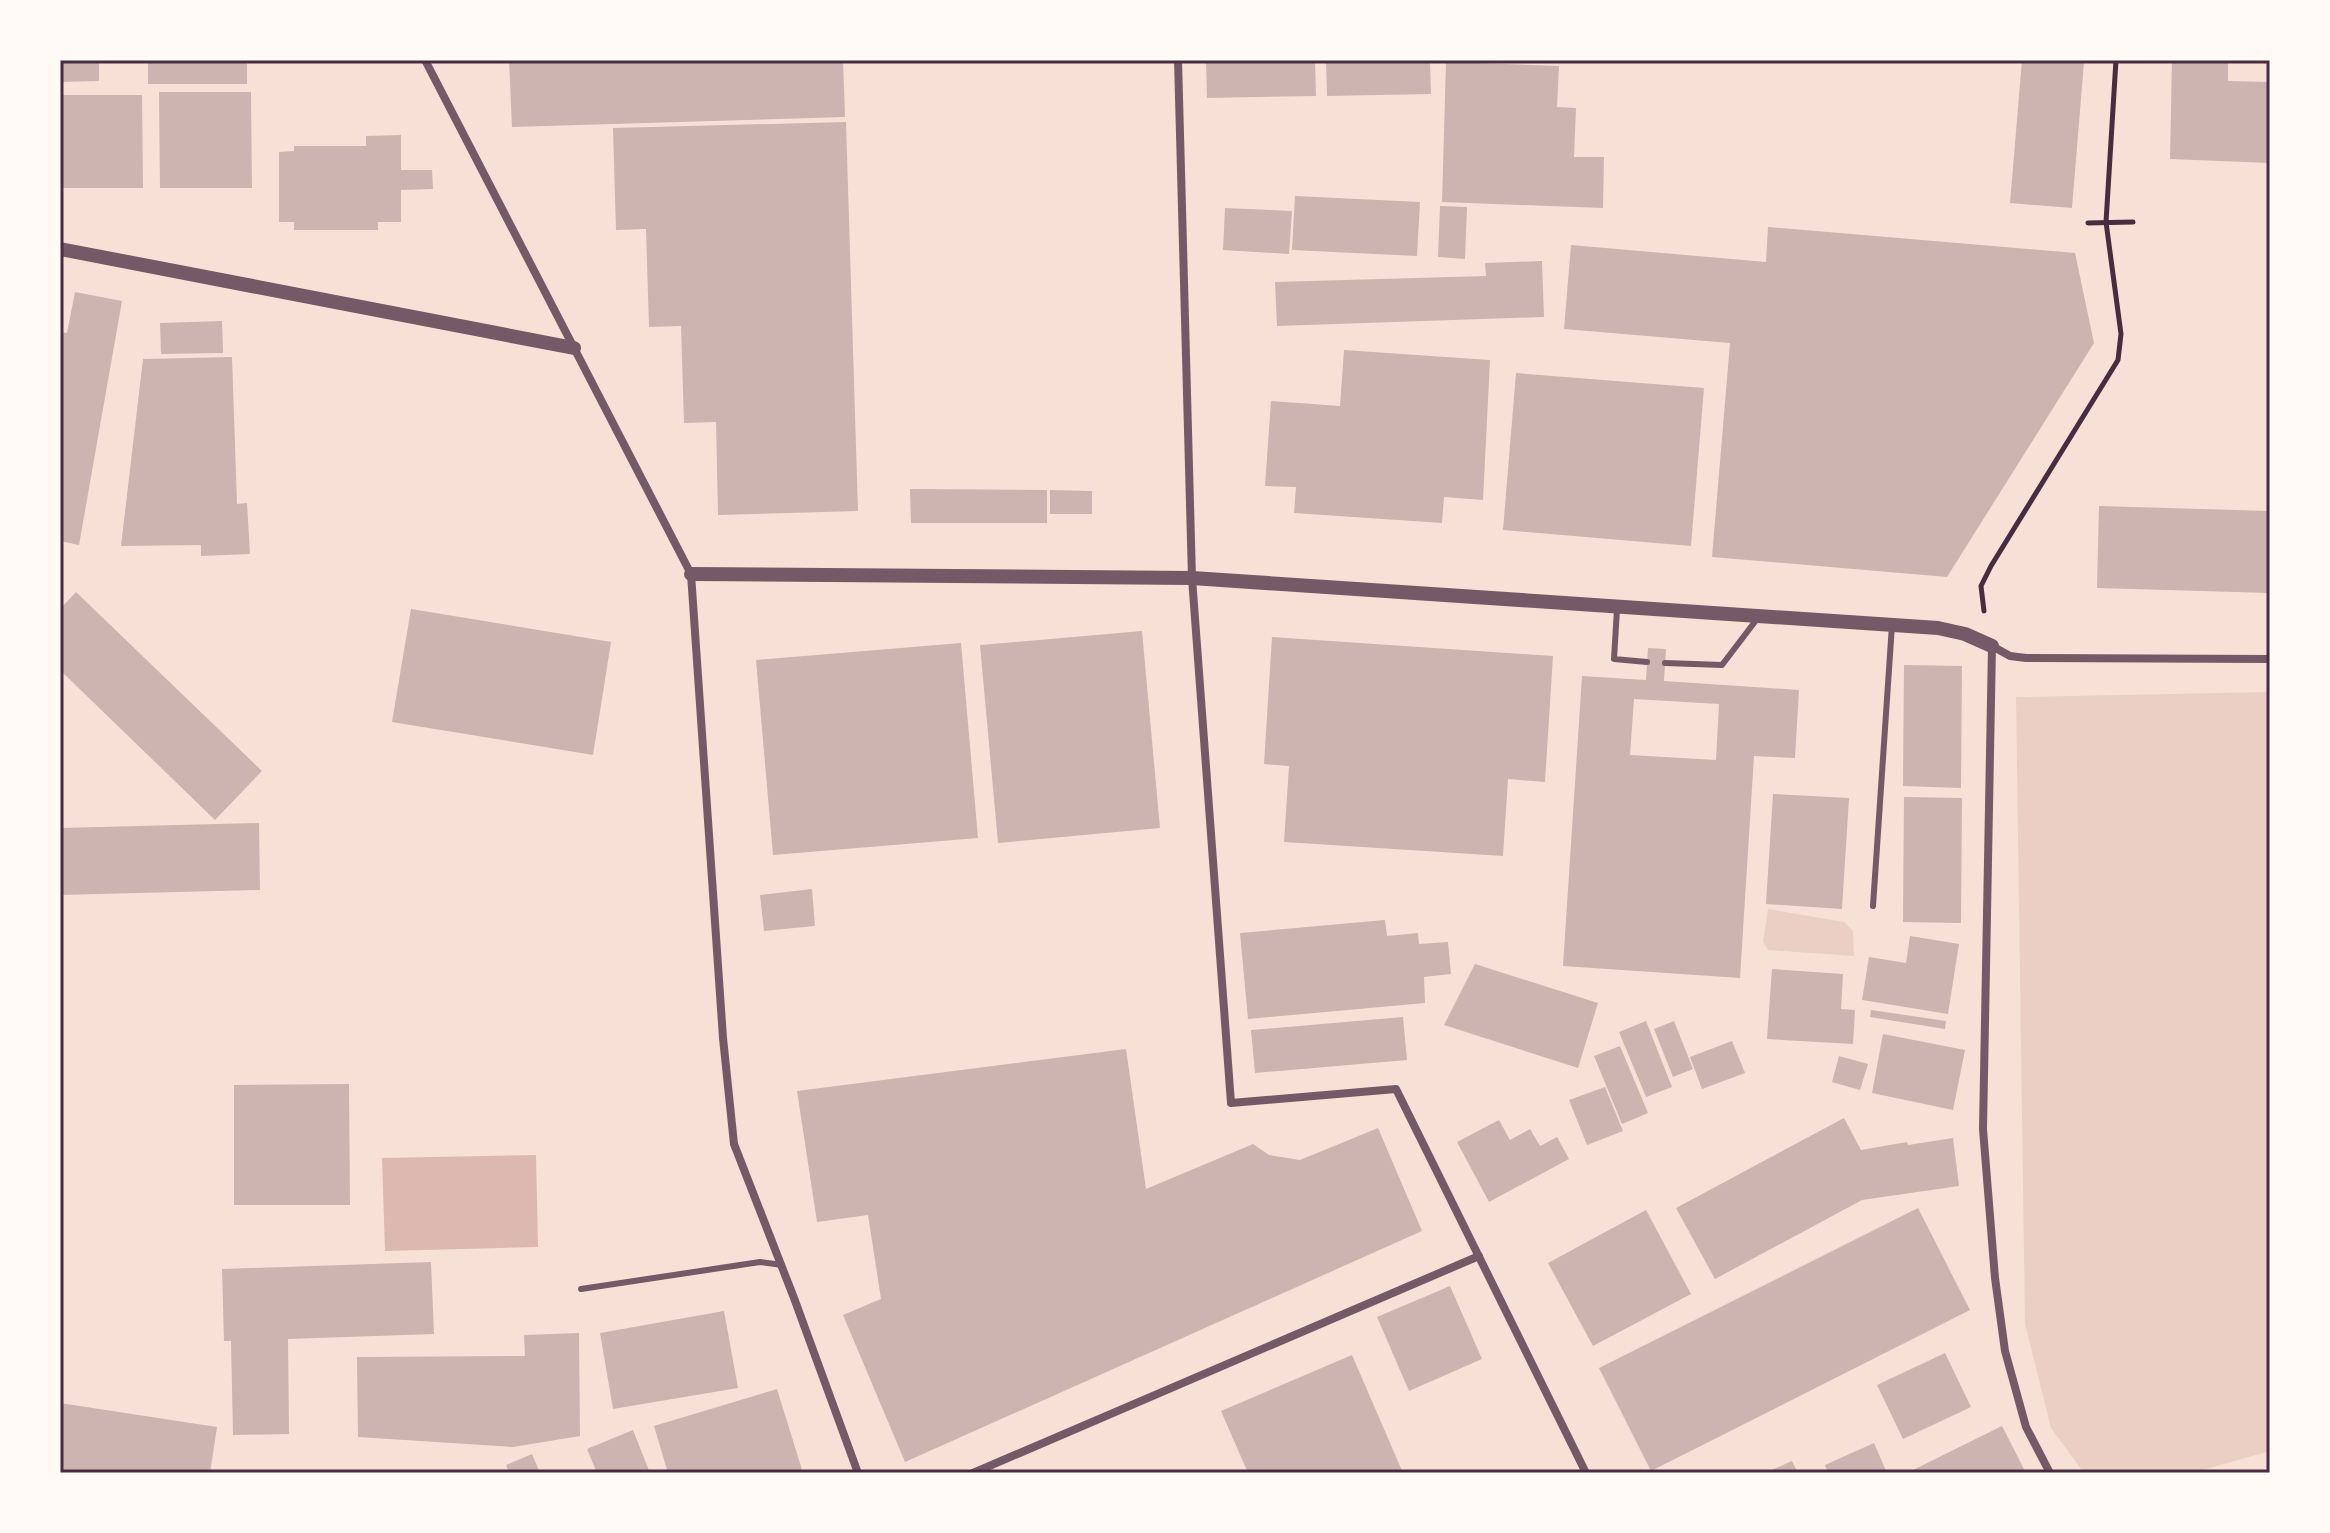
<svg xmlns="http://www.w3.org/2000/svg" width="2330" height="1533" viewBox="0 0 2330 1533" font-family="Commissioner,sans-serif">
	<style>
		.green { fill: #ebcfc5 }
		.water { fill: #dcb8b0 }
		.building { fill: #ccb4b1; fill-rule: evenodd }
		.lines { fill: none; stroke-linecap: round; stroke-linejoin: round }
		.path { stroke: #4a2c40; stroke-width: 5 }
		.service { stroke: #755966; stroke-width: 6 }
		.minor { stroke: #755966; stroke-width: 8 }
		.tertiary { stroke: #755966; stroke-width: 14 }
		.neatline { fill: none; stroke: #4a2c40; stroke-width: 3 }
	</style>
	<rect width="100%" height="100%" fill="#f7e1d7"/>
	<g class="green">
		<polygon points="2270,692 2270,1451 2192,1473 2084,1473 2051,1428 2025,1324 2016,697"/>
		<polygon points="1768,909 1844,922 1853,931 1854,956 1768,950 1763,942"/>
	</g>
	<polygon class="water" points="536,1155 538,1247 385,1251 382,1158"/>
	<g class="building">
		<polygon points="60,60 99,60 99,81 60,82"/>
		<rect x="148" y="60" width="99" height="24"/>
		<polygon points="509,60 843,60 845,117 512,127"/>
		<polygon points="1206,60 1315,60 1316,96 1207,98"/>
		<polygon points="1326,60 1430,60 1431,94 1327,96"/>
		<polygon points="2022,60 2084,62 2072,208 2010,203"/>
		<polygon points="2172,60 2228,60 2228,81 2270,82 2270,163 2170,159"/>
		<polygon points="1446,62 1559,66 1557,107 1576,108 1574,157 1604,157 1603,208 1442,202"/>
		<polygon points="159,92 251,92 252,188 160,188"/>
		<polygon points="60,95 142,95 143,188 60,188"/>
		<polygon points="846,122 858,511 718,515 716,422 684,423 681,326 649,327 646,229 616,230 613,128"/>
		<polygon points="401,135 401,170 432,170 433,189 401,190 401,222 378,222 378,230 294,230 294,222 279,222 279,152 294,151 294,146 366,146 366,136"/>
		<polygon points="1295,196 1420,202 1417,256 1292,250"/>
		<polygon points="1440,206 1467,207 1465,259 1438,257"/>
		<polygon points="1225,208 1292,211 1289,254 1223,250"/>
		<polygon points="1768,227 2075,253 2094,343 1947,577 1712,557 1730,343 1564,329 1571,245 1766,262"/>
		<polygon points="1542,261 1544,317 1277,326 1275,282 1486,276 1485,263"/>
		<polygon points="75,292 122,301 79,545 60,541 60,332 67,333"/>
		<polygon points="222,321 223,353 161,354 160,323"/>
		<polygon points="1344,350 1490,360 1483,500 1444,497 1442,523 1294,513 1296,487 1265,486 1271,401 1340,406"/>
		<polygon points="232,357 237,504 247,503 250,554 201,556 201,545 121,546 143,359"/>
		<polygon points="1516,373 1704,388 1691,546 1503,530"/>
		<polygon points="910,489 1047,490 1047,523 911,523"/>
		<polygon points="1050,490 1092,491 1092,514 1050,514"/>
		<polygon points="2099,506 2270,511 2270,593 2097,588"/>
		<polygon points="76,592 262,771 215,820 60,670 60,609"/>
		<polygon points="411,609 611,642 593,755 392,722"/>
		<polygon points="1142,631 1160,828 998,843 980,645"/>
		<polygon points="1272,637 1553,656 1545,782 1508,779 1503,856 1284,842 1289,766 1264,764"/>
		<polygon points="961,643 978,838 773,855 756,660"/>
		<path d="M1648,648L1666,649L1664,681L1799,690L1795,758L1754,756L1740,978L1563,966L1582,676L1646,680ZM1634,699L1719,704L1716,760L1630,755Z"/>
		<polygon points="1904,665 1962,666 1961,788 1903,786"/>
		<polygon points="1773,794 1849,798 1842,909 1766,904"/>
		<polygon points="1904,797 1962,798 1961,923 1903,922"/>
		<polygon points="259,823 260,890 60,895 60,828"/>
		<polygon points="812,889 815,926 764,931 760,895"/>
		<polygon points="1385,920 1387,936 1418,933 1419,944 1448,942 1451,974 1424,977 1425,1003 1248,1019 1240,933"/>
		<polygon points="1910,936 1959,944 1948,1014 1862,1000 1869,957 1906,963"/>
		<polygon points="1475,964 1598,1003 1578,1068 1444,1025"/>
		<polygon points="1772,969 1843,974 1841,1009 1855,1010 1853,1044 1767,1039"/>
		<polygon points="1871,1010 1946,1021 1945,1029 1870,1017"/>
		<polygon points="1403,1017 1407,1060 1255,1073 1251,1030"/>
		<polygon points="1646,1021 1672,1087 1646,1097 1619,1032"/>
		<polygon points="1674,1021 1693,1069 1673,1077 1654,1029"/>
		<polygon points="1883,1034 1965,1050 1953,1110 1872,1093"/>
		<polygon points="1732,1041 1745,1073 1702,1089 1690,1057"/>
		<polygon points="1620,1046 1648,1113 1622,1124 1594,1056"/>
		<polygon points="1126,1049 1146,1189 1253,1144 1269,1155 1300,1160 1378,1128 1422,1231 905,1462 843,1315 881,1299 868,1215 817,1222 797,1091"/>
		<polygon points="1839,1056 1868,1064 1860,1090 1832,1082"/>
		<polygon points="349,1084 350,1205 234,1205 234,1085"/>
		<polygon points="1605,1087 1623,1131 1587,1145 1569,1100"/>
		<polygon points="1844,1118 1861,1150 1907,1142 1908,1145 1953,1138 1959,1186 1862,1200 1715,1279 1676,1208"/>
		<polygon points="1499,1120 1510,1140 1530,1129 1540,1146 1557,1137 1569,1159 1489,1202 1457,1142"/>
		<polygon points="1918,1208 1970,1310 1651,1471 1599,1368"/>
		<polygon points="1646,1210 1691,1294 1593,1346 1548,1263"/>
		<polygon points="431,1262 434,1334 288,1339 289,1434 233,1435 231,1341 224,1341 222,1269"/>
		<polygon points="1450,1286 1482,1359 1409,1391 1377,1317"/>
		<polygon points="724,1311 738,1388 613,1409 600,1333"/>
		<polygon points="579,1333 580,1436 513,1447 358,1437 357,1357 525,1356 524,1335"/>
		<polygon points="1945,1353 1971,1407 1903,1439 1877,1385"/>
		<polygon points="1352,1355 1403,1473 1248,1473 1221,1411"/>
		<polygon points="777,1389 803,1473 668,1473 654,1426"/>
		<polygon points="60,1403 217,1427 210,1473 60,1473"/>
		<polygon points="2002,1426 2026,1473 1915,1473 1913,1470"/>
		<polygon points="633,1430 650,1473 597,1473 587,1449"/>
		<polygon points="1874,1443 1887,1473 1828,1473 1825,1465"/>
		<polygon points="532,1454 540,1473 509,1473 506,1465"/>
		<polygon points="1792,1461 1798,1473 1765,1473"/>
	</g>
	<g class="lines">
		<g class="path">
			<polyline points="2088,223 2133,222"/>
			<polyline points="1984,611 1981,586 1991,566 2118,360 2121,334 2106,222 2116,60"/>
		</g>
		<g class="service">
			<polyline points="1617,609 1614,659 1647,662"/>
			<polyline points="1665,663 1722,665 1757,619"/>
			<polyline points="1873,906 1892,625"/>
			<polyline points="581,1289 760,1262 782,1265"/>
		</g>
		<g class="minor">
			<polyline points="425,60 691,574 723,1038 734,1144 794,1298 858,1473"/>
			<polyline points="1178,60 1192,578 1231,1103 1396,1089 1586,1473"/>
			<polyline points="973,1473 1479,1256"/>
			<polyline points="2050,1473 2026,1427 2005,1351 1995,1278 1983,1129 1992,646 2010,656 2026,658 2270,659"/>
		</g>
		<g class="tertiary">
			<polyline points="60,249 574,348"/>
			<polyline points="691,574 1192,578 1938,628 1965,634 1992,646"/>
		</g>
	</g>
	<rect width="2330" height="1533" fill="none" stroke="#fffaf5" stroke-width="124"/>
	<rect x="62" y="62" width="2206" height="1409" class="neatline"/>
</svg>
